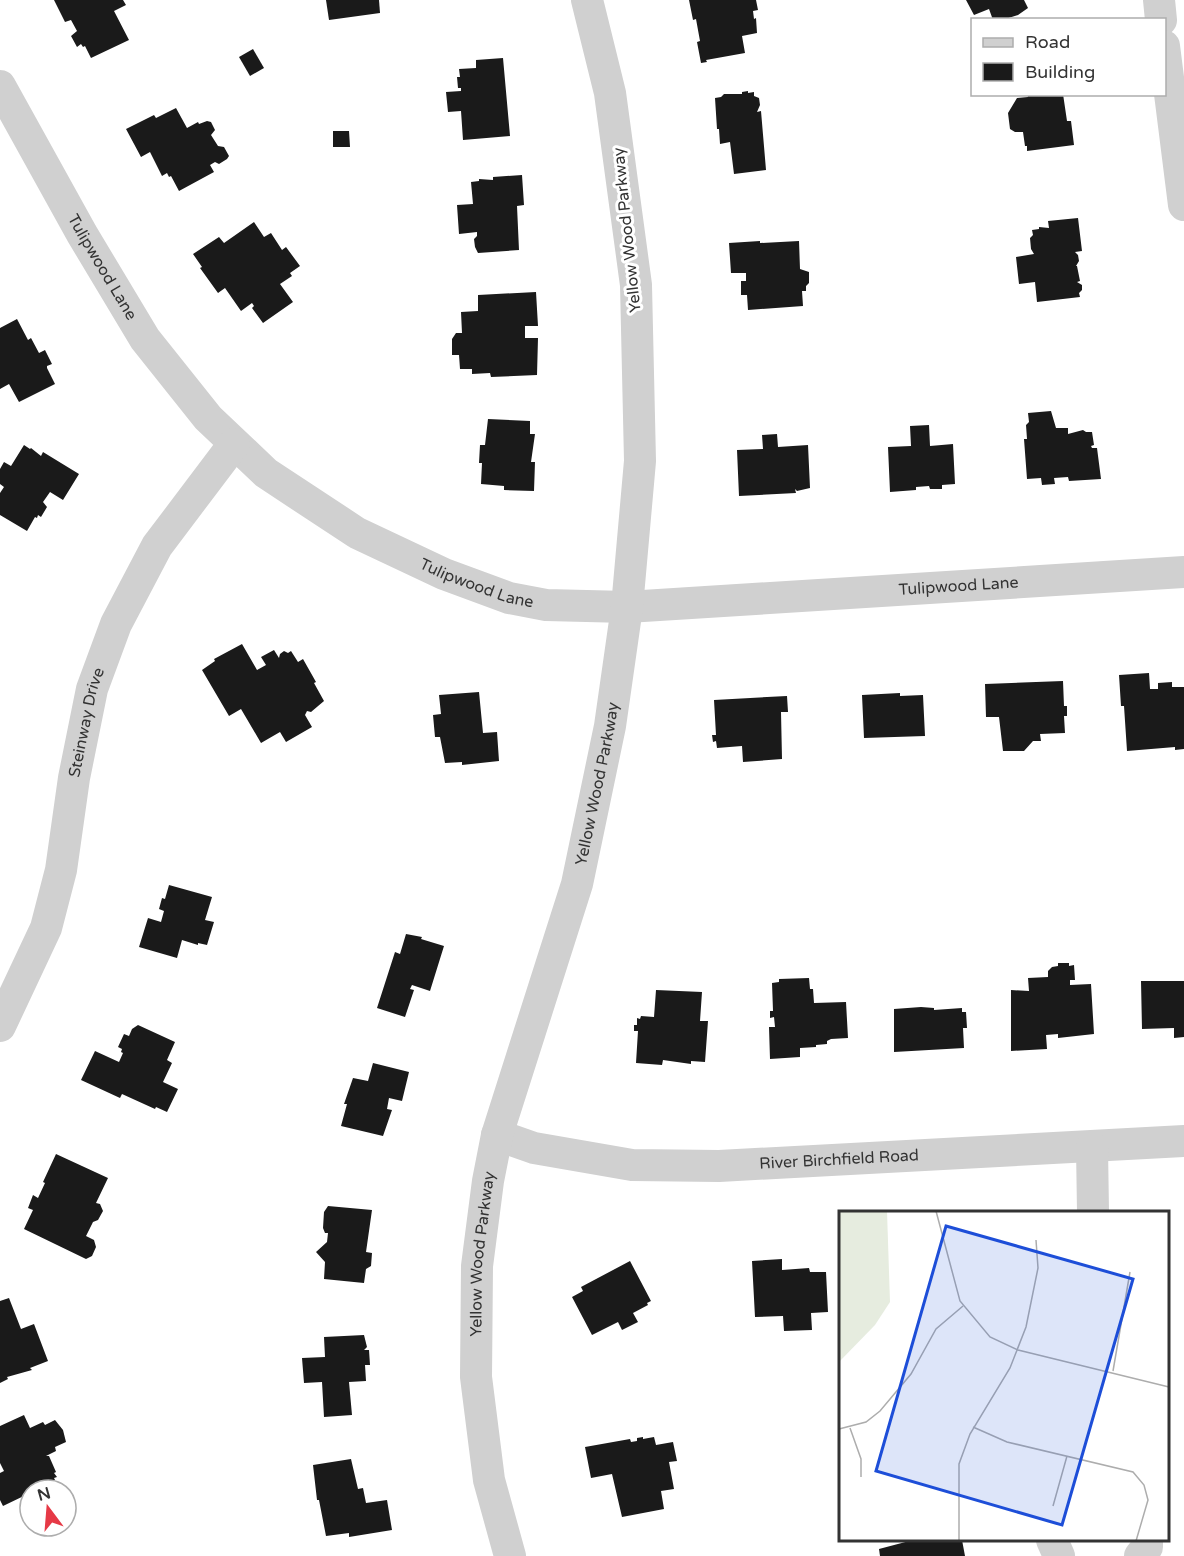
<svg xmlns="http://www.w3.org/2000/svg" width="1184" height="1556" viewBox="0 0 1184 1556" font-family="'Varela Round',sans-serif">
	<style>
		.building { fill: #1a1a1a }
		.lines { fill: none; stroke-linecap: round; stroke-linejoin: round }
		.street { stroke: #d0d0d0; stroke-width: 32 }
		.labels { text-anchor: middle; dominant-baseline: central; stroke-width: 6; stroke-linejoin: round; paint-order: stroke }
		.street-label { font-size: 16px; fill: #333; stroke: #fff }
		.inset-road { fill: none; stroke: #adadad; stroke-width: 1.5 }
		.view { fill: #1d4ed8; fill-opacity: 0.15; stroke: #1d4ed8; stroke-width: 3 }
		.inset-edge { fill: none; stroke: #333; stroke-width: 3 }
	</style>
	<rect width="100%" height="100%" fill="#fff"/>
	<g class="building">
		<polygon points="54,0 123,0 126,5 114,11 129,40 91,58 85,46 83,47 81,44 77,47 71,36 77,31 71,20 65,22"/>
		<polygon points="326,0 379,0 380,13 329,20"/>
		<polygon points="689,0 756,0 758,10 753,11 754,19 756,18 757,33 742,36 745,53 706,60 707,62 701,63 697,42 700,41 696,19 693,20"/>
		<polygon points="966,0 1024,0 1028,8 1018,15 1002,20 993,20 989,9 974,15"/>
		<polygon points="253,49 264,68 250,76 239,57"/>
		<polygon points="503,58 510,136 463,140 461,111 448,112 446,92 461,91 461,88 458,88 457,77 460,77 459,69 476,68 476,60"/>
		<polygon points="748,91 748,93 754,92 754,96 759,98 760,105 757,112 761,111 766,170 734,174 730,142 720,144 719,129 717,129 715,98 721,97 724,94 742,94 742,92"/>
		<polygon points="1027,94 1063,94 1067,121 1071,121 1074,145 1027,151 1027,146 1025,146 1023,132 1015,132 1010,129 1008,113 1017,98 1028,97"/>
		<polygon points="176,108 187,128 198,122 199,124 207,121 211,122 215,130 211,135 218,146 224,147 229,156 227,159 219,164 215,162 210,165 214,172 179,191 171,176 169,177 167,173 162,176 150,152 141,157 126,129 154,115 156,118"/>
		<polygon points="333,131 349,131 350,147 333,147"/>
		<polygon points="522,175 524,205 517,206 519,250 478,253 475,247 474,239 477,236 477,232 459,234 457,205 473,204 471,182 479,181 479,179 493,180 493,177"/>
		<polygon points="1078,218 1082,251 1075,252 1078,255 1079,261 1076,266 1077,266 1080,281 1077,282 1082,285 1082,290 1079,293 1080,297 1037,302 1035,282 1019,284 1016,257 1034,254 1031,249 1030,238 1033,235 1032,230 1039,229 1039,227 1049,228 1048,221"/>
		<polygon points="254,222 264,237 271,233 282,250 286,247 300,266 290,273 292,276 280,284 293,302 263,323 252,308 254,306 252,303 241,311 225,288 218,293 200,268 202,267 193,254 219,237 224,243"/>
		<polygon points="760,241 760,243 799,241 800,269 809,272 809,283 806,286 806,291 802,291 803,306 748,310 747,295 741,295 741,281 746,281 746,273 731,273 729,243"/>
		<polygon points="536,292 538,326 525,326 525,338 538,338 537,375 491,377 490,373 472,374 472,369 460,369 459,355 452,355 452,339 456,333 462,333 461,312 478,311 478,295"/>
		<polygon points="17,319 28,340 31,338 39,353 45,350 52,364 47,366 47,368 55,384 19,402 9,384 0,389 0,328"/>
		<polygon points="1051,411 1056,428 1068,428 1068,434 1083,430 1086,432 1092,432 1094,445 1091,446 1092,448 1097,448 1101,479 1069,481 1068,477 1054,478 1055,484 1042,485 1041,478 1027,479 1024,439 1027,439 1026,425 1029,422 1028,413"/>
		<polygon points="488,419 530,421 530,434 535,434 531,462 535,462 534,491 504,490 504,486 481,484 482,463 479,463 480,445 485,445"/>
		<polygon points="929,425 930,446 953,444 955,484 942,485 942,489 930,489 929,486 916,487 916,490 890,492 888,447 911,446 910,426"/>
		<polygon points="777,434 778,447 808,445 810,488 797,491 795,489 796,493 739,496 737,450 763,449 762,435"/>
		<polygon points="24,445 30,449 31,448 41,456 43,452 79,474 63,500 50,492 43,502 47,507 41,517 38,515 37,518 35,517 27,531 0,515 0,493 4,487 0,484 0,469 4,462 11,466"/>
		<polygon points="242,644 257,670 266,665 261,657 274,650 279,658 280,654 284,651 288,653 291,651 298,662 303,659 316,682 314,683 324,701 311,712 307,711 305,715 312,727 286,742 280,732 261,743 241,709 229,716 202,670 215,661 214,659"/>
		<polygon points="1149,673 1150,689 1158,689 1158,683 1172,682 1172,687 1184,687 1184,749 1175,750 1175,747 1127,751 1124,706 1121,706 1119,675"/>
		<polygon points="1063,681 1064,706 1067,706 1067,716 1064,716 1065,733 1040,734 1041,741 1033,741 1024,751 1003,751 999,717 986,717 985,684"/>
		<polygon points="479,692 483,733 497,732 499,761 462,765 462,762 445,763 440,737 435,737 433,715 441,714 439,695"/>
		<polygon points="900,693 900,696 923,695 925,736 864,738 862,695"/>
		<polygon points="787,696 788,712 781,712 782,759 743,762 742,746 717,748 716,741 713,742 712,735 716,735 714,700"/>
		<polygon points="169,885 212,897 205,920 214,922 207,945 198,943 198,945 182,940 177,958 139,947 148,918 161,922 164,911 159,909 162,898 165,899"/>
		<polygon points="406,934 422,937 421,939 444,946 430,991 412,985 410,989 414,990 405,1017 377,1008 395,952 400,954"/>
		<polygon points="1058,963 1069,963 1069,966 1074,965 1075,980 1070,980 1070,985 1091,984 1094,1034 1058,1038 1058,1034 1046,1035 1047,1049 1011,1051 1011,990 1029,991 1028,978 1048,977 1048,971 1052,967 1058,966"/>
		<polygon points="809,978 810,989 813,989 814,1003 846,1002 848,1038 831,1039 827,1041 827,1044 816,1045 816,1047 800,1048 800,1057 770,1059 769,1027 775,1027 774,1017 770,1018 770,1011 773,1011 772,983 779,982 779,979"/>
		<polygon points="1141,981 1184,981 1184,1037 1174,1038 1174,1028 1142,1029"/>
		<polygon points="656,990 702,992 700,1021 708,1021 705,1062 691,1061 691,1064 663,1060 662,1065 636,1063 638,1031 634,1031 634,1025 637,1025 637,1018 640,1019 641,1016 654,1017"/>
		<polygon points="921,1007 934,1008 934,1010 962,1008 962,1012 966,1012 967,1028 963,1028 964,1048 894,1052 894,1009"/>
		<polygon points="138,1025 175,1042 167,1060 172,1063 163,1082 178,1089 167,1112 156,1107 155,1109 122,1094 120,1098 81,1080 95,1051 119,1062 123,1053 121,1052 122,1049 118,1047 124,1034 129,1036 132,1029"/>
		<polygon points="373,1063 409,1072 402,1101 389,1098 387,1109 392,1110 383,1136 341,1126 347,1104 344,1104 353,1078 368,1081"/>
		<polygon points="56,1154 108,1178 96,1203 100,1204 103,1211 98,1220 93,1222 86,1236 94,1240 96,1247 92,1256 86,1259 24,1229 33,1210 28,1208 33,1195 38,1198 45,1183 43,1182"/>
		<polygon points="328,1206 372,1210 366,1252 372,1253 371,1266 366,1269 364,1283 324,1279 325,1262 316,1252 327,1242 328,1233 325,1233 323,1228 324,1212"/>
		<polygon points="782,1259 782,1270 809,1268 810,1272 826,1272 828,1312 811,1313 812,1330 784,1331 783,1316 755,1317 752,1261"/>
		<polygon points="630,1261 651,1301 647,1303 648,1305 633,1313 638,1322 622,1330 618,1322 592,1335 572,1297 583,1291 581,1287"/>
		<polygon points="9,1298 21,1329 34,1324 48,1361 30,1368 32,1370 7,1377 8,1379 0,1383 0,1301"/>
		<polygon points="364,1335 367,1347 364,1350 369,1350 370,1365 365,1365 366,1381 349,1382 352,1415 324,1417 322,1382 304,1383 302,1358 325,1357 324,1337"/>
		<polygon points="24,1415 30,1428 43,1422 45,1425 55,1420 63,1430 66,1442 55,1447 56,1451 46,1456 49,1456 56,1472 54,1473 57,1477 54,1478 55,1480 38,1486 40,1489 30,1490 30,1493 3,1506 0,1500 0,1473 4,1471 0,1463 0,1426"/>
		<polygon points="643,1437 643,1439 654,1437 656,1445 673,1442 677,1461 669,1462 674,1489 661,1491 664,1509 622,1517 612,1474 591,1478 585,1447 630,1439 631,1442 637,1441 637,1438"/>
		<polygon points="351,1459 358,1489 363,1488 366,1503 387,1500 392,1530 349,1537 349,1533 326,1536 319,1500 317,1500 313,1465"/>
		<polygon points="913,1540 962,1540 965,1556 880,1556 879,1549"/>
	</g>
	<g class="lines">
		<g class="street">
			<polyline points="1159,0 1161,20"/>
			<polyline points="1164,46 1184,205"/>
			<path id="s1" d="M0,86L82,234L145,339L208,418L266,473L357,533L444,574L509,598L546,605L627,607L1184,572"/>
			<path id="s2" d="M0,1026L46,928L61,870L74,778L92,689L116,624L157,546L234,444"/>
			<path id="s3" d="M497,1135L534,1148L632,1165L719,1166L1184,1141"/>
			<polyline points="1092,1147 1093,1212"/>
			<polyline points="1052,1540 1059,1556"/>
			<path id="s4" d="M510,1556L489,1480L476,1377L477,1266L488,1181L497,1135L577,884L610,726L627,607L640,461L636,285L610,93L587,0"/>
			<polyline points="1140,1556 1147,1547 1147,1540"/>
		</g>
	</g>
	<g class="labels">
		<g class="street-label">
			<text transform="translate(627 230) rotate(-96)">Yellow Wood Parkway</text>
			<text stroke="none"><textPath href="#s1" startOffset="208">Tulipwood Lane</textPath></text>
			<text stroke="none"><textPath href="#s1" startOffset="712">Tulipwood Lane</textPath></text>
			<text stroke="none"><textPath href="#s1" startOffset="1198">Tulipwood Lane</textPath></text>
			<text stroke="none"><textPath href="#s2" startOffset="318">Steinway Drive</textPath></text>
			<text stroke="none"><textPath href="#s4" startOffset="792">Yellow Wood Parkway</textPath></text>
			<text stroke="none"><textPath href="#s3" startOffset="346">River Birchfield Road</textPath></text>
			<text stroke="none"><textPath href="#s4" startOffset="306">Yellow Wood Parkway</textPath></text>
		</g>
	</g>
	<g transform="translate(839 1211)">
		<rect width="330" height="330" fill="#fff"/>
		<path d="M0,0H48L51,91L36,114L0,151Z" fill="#e6ecdf"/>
		<path class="inset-road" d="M97,0L121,90L151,126L179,139L330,176M274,160L291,61M134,216L168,231L294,261L305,274L309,289L297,330M11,217L22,248V266M0,218L27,211L41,200L72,163L97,118L124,95M214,295L228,245M120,330V253L131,223L171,157L187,116L199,57L197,29"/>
		<path class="view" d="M107,15L294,68L223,314L37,260Z"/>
		<rect width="330" height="330" class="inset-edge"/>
	</g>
	<rect x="971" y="18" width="195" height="78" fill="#ffffff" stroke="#adadad" stroke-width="1.5"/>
	<rect x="983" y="38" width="30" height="9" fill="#d0d0d0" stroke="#adadad" stroke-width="1.5"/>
	<text x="1025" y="48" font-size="18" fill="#333333">Road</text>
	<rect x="983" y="63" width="30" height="18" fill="#1a1a1a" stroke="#adadad" stroke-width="1.5"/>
	<text x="1025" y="78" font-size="18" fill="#333333">Building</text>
	<g transform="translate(48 1508) rotate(344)"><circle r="28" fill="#ffffff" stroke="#adadad" stroke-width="1.5"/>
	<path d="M0-4.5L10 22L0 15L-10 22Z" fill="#e63946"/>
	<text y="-9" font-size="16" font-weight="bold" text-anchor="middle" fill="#333333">N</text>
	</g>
</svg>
